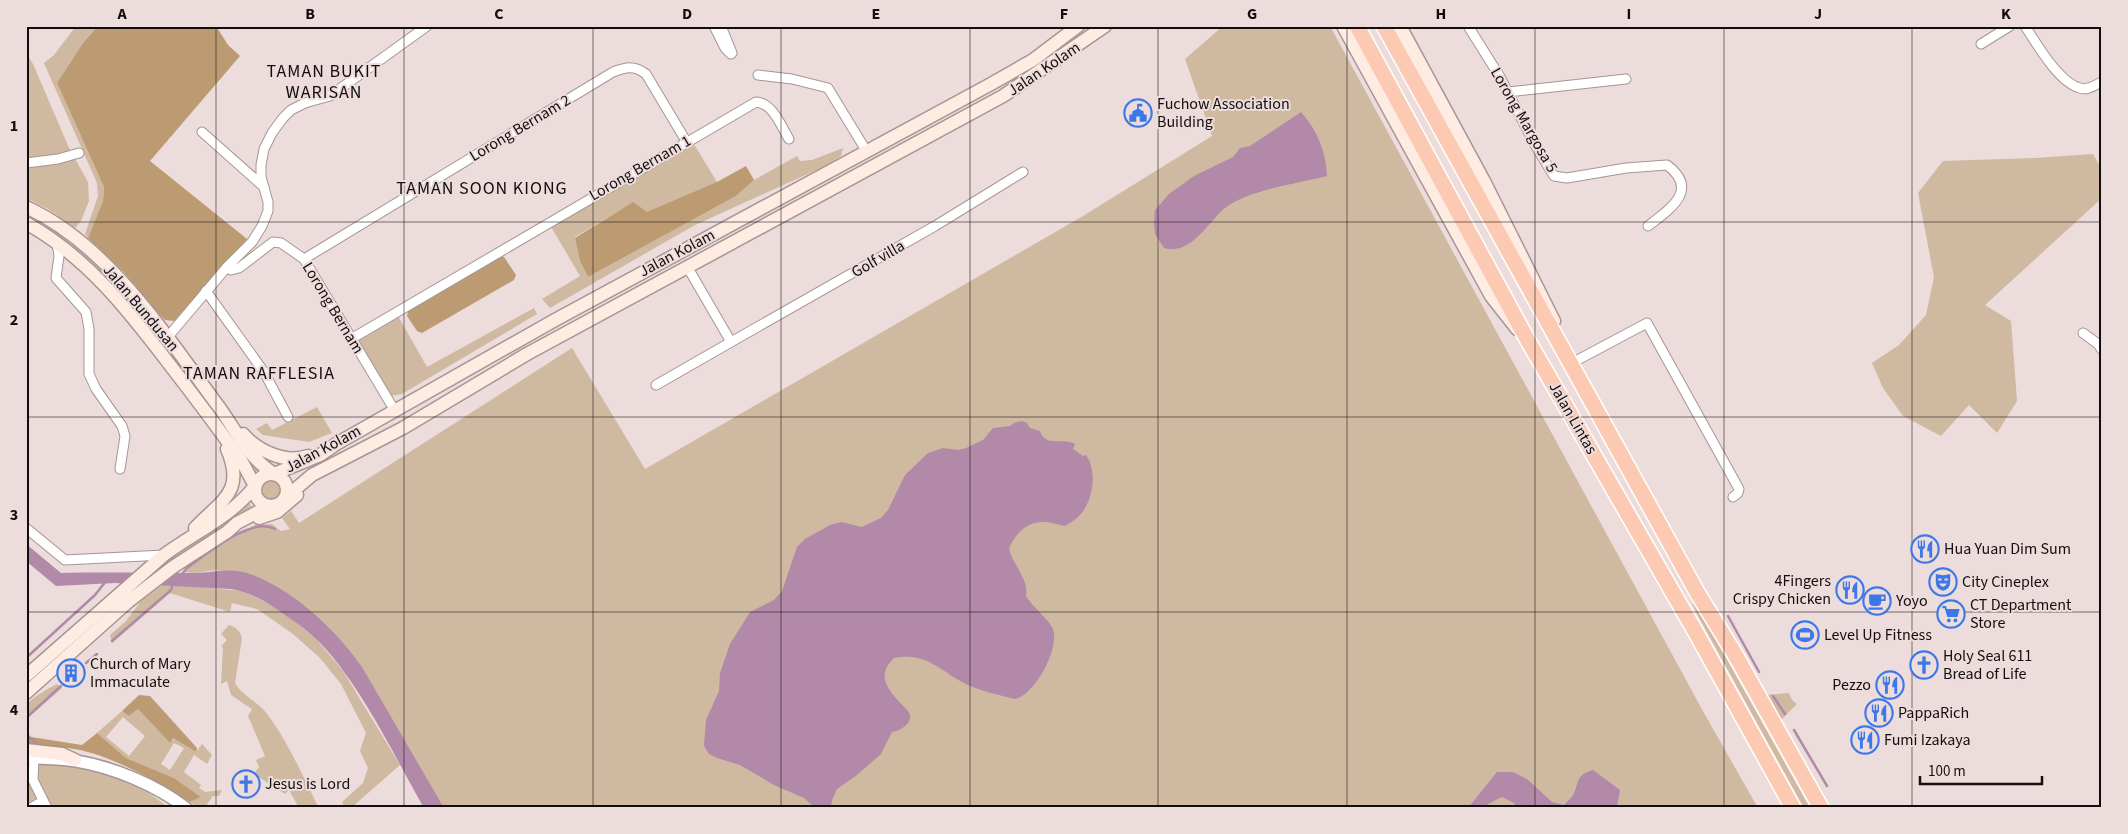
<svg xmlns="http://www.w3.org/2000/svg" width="2128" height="834" viewBox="0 0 2128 834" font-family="'Source Sans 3',sans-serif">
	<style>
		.green { fill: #cfb9a0; fill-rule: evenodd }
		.forest { fill: #bc9b73 }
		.water { fill: #b289a9 }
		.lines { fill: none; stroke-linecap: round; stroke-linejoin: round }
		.stream { stroke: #b289a9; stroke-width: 2.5 }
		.minor-casing { stroke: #a59695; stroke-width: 11 }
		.tertiary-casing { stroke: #a59695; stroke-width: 14 }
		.secondary-casing { stroke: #a59695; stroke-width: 15 }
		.trunk-casing { stroke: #fff; stroke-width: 18 }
		.minor { stroke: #fff; stroke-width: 9 }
		.tertiary { stroke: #fff; stroke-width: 11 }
		.secondary { stroke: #feebe2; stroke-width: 12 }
		.trunk { stroke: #fccab2; stroke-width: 15 }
		.grid { fill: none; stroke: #130e0d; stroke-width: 1; stroke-opacity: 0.55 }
		.labels { text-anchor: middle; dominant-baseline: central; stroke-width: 4; stroke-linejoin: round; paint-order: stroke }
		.street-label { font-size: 16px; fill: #130e0d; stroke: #ecdcdb }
		.poi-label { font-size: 16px; fill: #130e0d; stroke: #ecdcdb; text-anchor: start }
		.neighbourhood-label { font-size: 18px; letter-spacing: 1px; fill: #130e0d; stroke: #ecdcdb }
		.neatline { fill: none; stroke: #130e0d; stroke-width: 2 }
		.grid-label { font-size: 16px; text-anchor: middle; font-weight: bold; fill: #130e0d }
	</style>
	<rect width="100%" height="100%" fill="#ecdcdb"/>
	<g class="green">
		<polygon points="76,26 98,26 83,43 57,83 104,187 103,201 88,238 85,234 98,196 97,183 44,63 54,55"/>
		<polygon points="1223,26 1330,26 1704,713 1758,808 444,808 331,630 290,596 250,574 216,570 194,573 184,572 186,567 227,539 255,525 272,524 281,531 290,529 282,518 291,511 299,523 572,348 645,469 1083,216 1212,136 1185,59"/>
		<polygon points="26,53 33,64 69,148 88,182 89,201 81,221 75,228 48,209 26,198"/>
		<polygon points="692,141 722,190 648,234 630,204 575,237 580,261 588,277 736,196 754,180 797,156 800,161 812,160 843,148 841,156 823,167 695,225 550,308 542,299 580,276 550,225"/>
		<polygon points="2093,154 2102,170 2102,198 1985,305 2011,321 2017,401 1997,433 1969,405 1941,436 1903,416 1883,388 1872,363 1899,345 1926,315 1934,277 1918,193 1943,161 2035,158"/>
		<path d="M47,225C130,283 186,373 246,452L263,467L254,473C220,425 187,377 151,331C120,292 89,254 46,228Z"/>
		<polygon points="534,308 537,314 412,388 402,394 385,397 357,344 361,338 398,316 427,367"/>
		<polygon points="317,407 332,433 309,442 263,435 256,429 267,423 272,430"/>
		<circle cx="272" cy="489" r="12"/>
		<path d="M249,503L255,511L161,570H153C183,547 222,529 249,503Z"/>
		<polygon points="164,584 244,591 277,608 297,623 317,640 343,671 400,765 351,808 345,808 342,802 363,783 368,768 360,751 366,733 341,684 320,658 293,634 257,609 232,603 230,612 170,593 112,643 110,635 126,621 141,601"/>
		<polygon points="1691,600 1694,601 1810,808 1804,808 1697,614"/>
		<path d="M229,625C236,627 240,631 242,638L235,683C241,694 254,700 263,709C284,733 304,779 319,808H299L289,790L285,794L254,774L259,767L256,760L265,756L248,716L252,709L231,695L227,681L221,684L223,648L221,646L227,640L221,634Z"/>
		<path d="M57,684L62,688L29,717H26V705C33,697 47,689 57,684Z"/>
		<polygon points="1789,693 1792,700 1797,704 1780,721 1766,695"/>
		<path d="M138,709L169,742L173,738L196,752L202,744L212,755L207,764L194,755L184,772L201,785L199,788L205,792L222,790L219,796H213L207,804L212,808H197L190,802L201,797L174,778L126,758L97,733L122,711L129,716ZM123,717L145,736L129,756L106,737ZM174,743L184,748L170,770L161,764Z"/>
		<path d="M40,765C77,759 142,782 168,808H26V768H38Z"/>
	</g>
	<g class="forest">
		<polygon points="98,26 219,26 218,29 228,45 240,56 150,161 247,239 174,321 165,320 159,314 123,271 88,238 103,201 104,187 57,83 83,43"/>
		<polygon points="746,166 754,180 736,196 588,277 580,261 575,238 633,202 647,212 717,182"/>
		<polygon points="501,256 504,257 516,275 514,280 422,333 417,331 407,316 408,311"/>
		<polygon points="139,695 150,696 197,748 196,752 173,738 170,743 138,709 129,716 122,711"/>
		<path d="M26,717H29L27,733L31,737L82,745L97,733L126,758L174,778L201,797L190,802C156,781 109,753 68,748C55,747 40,747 26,746Z"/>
	</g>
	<g class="water">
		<path d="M1301,112C1317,130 1326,151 1327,176C1297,184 1250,189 1225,208C1208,222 1191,256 1164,248L1155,234L1154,223L1155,210L1169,194L1194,176L1233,157L1240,148L1250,146Z"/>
		<path d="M1022,421L1027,423L1030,428L1040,431C1045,448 1063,437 1075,444L1073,449L1083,456L1086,455C1098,472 1093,503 1078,517C1074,521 1069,523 1065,526C1058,525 1052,522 1045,522C1027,521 1016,533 1009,548C1012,565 1029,578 1026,596C1032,606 1051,622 1053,629C1060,648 1035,695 1015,699C999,695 980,691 966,684C939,671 928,652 894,658C872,679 894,695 908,711C916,722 900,731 892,732L881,754L857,775L837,789L832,800L831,808L814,807L804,798L774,785L740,765L717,758L709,754L704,746L706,720L719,691L720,673L730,644L750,612L774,600L782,591L797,547L805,539L830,525L841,522L862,527L881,518L888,510L905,475L928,453L943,448L958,450L966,448L983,440L993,428L1010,426L1016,422Z"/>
		<path d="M26,544L61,573C105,572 149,573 194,573C214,573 228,567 250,574C293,589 337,631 362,667L444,808H424C396,759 367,698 331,655C318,639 302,626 285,615C269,603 251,592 231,589L115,583L56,586L26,561Z"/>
		<path d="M1593,770L1620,790L1617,806L1615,808H1516L1514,803L1502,797L1488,804L1484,808H1468L1497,772H1513L1527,779L1552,802L1564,805C1567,802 1571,798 1573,795C1580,782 1575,775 1593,770Z"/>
	</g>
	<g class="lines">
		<g class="stream">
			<path d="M182,574L187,568C207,554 251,516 275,529"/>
			<polyline points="1728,616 1759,672"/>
			<polyline points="112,641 171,590 173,583"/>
			<polyline points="26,658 95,595 106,581"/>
			<polyline points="86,663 97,654"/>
			<polyline points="67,681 79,670"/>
			<polyline points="1773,696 1785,714"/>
			<polyline points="26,718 61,686"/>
			<polyline points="1794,730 1827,786"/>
			<polyline points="26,735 36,742"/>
		</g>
		<g class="minor-casing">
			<g id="minor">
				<polyline points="714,26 725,48 731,54 732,53 721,26"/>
				<path d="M1468,26L1500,77L1535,145L1554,176L1567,178L1626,168L1667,165C1700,190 1670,209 1648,226"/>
				<path d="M2025,26C2036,43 2059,83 2080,88C2087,91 2095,85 2102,82"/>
				<polyline points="1981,44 2010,26"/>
				<polyline points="758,75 792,79 828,88 867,152"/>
				<polyline points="1508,92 1626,79"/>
				<polyline points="202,132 264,187"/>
				<polyline points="26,163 58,159 79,153"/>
				<polyline points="57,243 59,256 56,278 86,312 89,329 89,374 96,389 122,426 125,436 120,469"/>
				<path d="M304,259L613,72C626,67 634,65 646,74L686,141"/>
				<polyline points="227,267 231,270 239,268 273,242 281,243 304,259 395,411"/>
				<polyline points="688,268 731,342 935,226 1023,172"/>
				<polyline points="206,291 264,372 288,417"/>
				<polyline points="2083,333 2098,344 2102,350"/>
				<polyline points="167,338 227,267 252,242 262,226 268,211 268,202 261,177 261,165 264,149 272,133 283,118 291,110 305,103 330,96 427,26"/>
				<path d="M351,339L756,102C773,103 781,126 789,139"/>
				<polyline points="1570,364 1647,323 1739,489 1738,493 1733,497"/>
				<polyline points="656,385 731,342"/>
				<polyline points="26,528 65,560 164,555"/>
				<polyline points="34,758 33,780 47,808"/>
				<polyline points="31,808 43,801"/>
			</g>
		</g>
		<g class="tertiary-casing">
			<path id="tertiary" d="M26,757C43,759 60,758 76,761C113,767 156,785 186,808"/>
		</g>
		<g class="secondary-casing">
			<g id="secondary">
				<polyline points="1343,26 1491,296 1517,329"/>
				<polyline points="1400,26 1484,181 1554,321"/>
				<path d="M26,207C109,245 166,336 219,407C237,432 247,456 274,474L320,455L336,444L555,320L991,84L1033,60L1078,26"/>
				<path d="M26,223C87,257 128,310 170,365C194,396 218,428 241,460L255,486C231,517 195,532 164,555L26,676"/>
				<path d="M243,434C258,451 285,464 308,456"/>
				<circle cx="271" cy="490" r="16"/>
				<polyline points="285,498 312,475 403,428 527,354 1003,96 1105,26"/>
				<polyline points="259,518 277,512 297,495"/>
				<path d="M195,528C220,501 246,493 227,449"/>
				<polyline points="26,693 129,601 173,567 227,532 237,523 269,506"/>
				<polyline points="26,750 62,754 75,760"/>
			</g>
		</g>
		<g class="trunk-casing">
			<g id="trunk">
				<polyline points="1357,26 1527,339 1695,631 1793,808"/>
				<polyline points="1384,26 1698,594 1736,656 1821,808"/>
			</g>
		</g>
		<use href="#minor" class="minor"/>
		<use href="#tertiary" class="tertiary"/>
		<use href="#secondary" class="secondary"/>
		<use href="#trunk" class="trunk"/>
	</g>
	<path class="grid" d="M216,26V808M404,26V808M593,26V808M781,26V808M970,26V808M1158,26V808M1347,26V808M1535,26V808M1724,26V808M1912,26V808M26,222H2102M26,417H2102M26,612H2102"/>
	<defs>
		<g id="civic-ring" transform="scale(1.4375)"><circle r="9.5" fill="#ecdcdb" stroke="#3e78e8" stroke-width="1.5"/><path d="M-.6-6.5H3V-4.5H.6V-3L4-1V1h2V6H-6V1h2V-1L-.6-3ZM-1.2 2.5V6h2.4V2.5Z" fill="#3e78e8"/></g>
		<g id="restaurant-ring" transform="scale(1.4375)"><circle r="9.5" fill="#ecdcdb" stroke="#3e78e8" stroke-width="1.5"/><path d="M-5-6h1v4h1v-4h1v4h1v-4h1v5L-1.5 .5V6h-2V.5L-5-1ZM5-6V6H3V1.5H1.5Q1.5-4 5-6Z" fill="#3e78e8"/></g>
		<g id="theatre-ring" transform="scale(1.4375)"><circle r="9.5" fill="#ecdcdb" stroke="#3e78e8" stroke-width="1.5"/><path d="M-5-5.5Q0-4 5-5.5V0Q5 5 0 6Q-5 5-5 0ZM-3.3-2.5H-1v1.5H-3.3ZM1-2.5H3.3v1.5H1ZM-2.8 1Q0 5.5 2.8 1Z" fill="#3e78e8"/></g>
		<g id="cafe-ring" transform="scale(1.4375)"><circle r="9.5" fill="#ecdcdb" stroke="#3e78e8" stroke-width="1.5"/><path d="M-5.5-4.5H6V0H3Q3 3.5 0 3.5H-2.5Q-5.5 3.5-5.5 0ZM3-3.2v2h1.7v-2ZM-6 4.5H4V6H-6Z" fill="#3e78e8"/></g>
		<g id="supermarket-ring" transform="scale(1.4375)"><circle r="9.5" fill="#ecdcdb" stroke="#3e78e8" stroke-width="1.5"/><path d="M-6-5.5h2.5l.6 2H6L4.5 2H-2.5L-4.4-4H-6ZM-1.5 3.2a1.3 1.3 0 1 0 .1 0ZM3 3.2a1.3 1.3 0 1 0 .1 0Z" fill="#3e78e8"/></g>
		<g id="stadium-ring" transform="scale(1.4375)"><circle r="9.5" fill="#ecdcdb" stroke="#3e78e8" stroke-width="1.5"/><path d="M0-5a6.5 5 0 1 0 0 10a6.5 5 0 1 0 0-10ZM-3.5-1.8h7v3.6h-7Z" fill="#3e78e8"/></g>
		<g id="church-ring" transform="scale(1.4375)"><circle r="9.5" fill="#ecdcdb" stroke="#3e78e8" stroke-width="1.5"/><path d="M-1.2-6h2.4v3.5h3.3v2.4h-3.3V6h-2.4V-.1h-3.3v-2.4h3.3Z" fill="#3e78e8"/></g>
		<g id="building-ring" transform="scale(1.4375)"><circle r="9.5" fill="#ecdcdb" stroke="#3e78e8" stroke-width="1.5"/><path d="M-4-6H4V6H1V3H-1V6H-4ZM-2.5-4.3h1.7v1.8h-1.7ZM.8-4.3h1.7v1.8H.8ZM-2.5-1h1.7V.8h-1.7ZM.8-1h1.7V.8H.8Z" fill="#3e78e8"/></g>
	</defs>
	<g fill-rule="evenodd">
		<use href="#civic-ring" x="1138" y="113"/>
		<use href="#restaurant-ring" x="1925" y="549"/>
		<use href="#theatre-ring" x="1943" y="582"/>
		<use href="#restaurant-ring" x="1850" y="590"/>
		<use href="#cafe-ring" x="1877" y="601"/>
		<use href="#supermarket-ring" x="1951" y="614"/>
		<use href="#stadium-ring" x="1805" y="635"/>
		<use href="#church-ring" x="1924" y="665"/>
		<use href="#building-ring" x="71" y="673"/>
		<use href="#restaurant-ring" x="1890" y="685"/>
		<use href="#restaurant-ring" x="1879" y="713"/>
		<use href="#restaurant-ring" x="1865" y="740"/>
		<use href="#church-ring" x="246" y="784"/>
	</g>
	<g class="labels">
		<g class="street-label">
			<text transform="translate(1044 69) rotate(-34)">Jalan Kolam</text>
			<text transform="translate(1524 120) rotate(60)">Lorong Margosa 5</text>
			<text transform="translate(520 128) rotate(-31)">Lorong Bernam 2</text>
			<text transform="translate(640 168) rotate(-30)">Lorong Bernam 1</text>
			<text transform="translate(677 253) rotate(-28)">Jalan Kolam</text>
			<text transform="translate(878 259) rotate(-30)">Golf villa</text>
			<text transform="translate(141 308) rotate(50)">Jalan Bundusan</text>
			<text transform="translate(333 308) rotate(59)">Lorong Bernam</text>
			<text transform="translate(1573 418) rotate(60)">Jalan Lintas</text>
			<text transform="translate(323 449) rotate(-28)">Jalan Kolam</text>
		</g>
		<g class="poi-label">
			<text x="1157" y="104">Fuchow Association<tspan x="1157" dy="18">Building</tspan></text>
			<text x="1944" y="549">Hua Yuan Dim Sum</text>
			<text x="1831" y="581" text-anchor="end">4Fingers<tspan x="1831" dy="18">Crispy Chicken</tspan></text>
			<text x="1962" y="582">City Cineplex</text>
			<text x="1896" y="601">Yoyo</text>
			<text x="1970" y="605">CT Department<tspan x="1970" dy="18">Store</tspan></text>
			<text x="1824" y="635">Level Up Fitness</text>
			<text x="1943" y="656">Holy Seal 611<tspan x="1943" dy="18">Bread of Life</tspan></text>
			<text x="90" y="664">Church of Mary<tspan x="90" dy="18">Immaculate</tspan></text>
			<text x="1871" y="685" text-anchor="end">Pezzo</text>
			<text x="1898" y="713">PappaRich</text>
			<text x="1884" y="740">Fumi Izakaya</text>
			<text x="265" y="784">Jesus is Lord</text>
		</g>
		<g class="neighbourhood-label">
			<text x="324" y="71">TAMAN BUKIT<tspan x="324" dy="21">WARISAN</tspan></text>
			<text x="482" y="188">TAMAN SOON KIONG</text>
			<text x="259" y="373">TAMAN RAFFLESIA</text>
		</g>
	</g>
	<rect width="2128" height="834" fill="none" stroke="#ecdcdb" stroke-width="55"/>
	<path d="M1920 776v8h122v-8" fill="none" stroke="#130e0d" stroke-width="2.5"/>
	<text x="1928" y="776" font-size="15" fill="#130e0d" stroke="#ecdcdb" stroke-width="4" paint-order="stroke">100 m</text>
	<rect x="28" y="28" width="2072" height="778" class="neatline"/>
	<g class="grid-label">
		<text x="122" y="19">A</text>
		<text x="310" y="19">B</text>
		<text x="499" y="19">C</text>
		<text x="687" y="19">D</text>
		<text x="876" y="19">E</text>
		<text x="1064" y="19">F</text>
		<text x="1252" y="19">G</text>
		<text x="1441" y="19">H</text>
		<text x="1629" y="19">I</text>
		<text x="1818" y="19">J</text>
		<text x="2006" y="19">K</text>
		<text x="14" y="131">1</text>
		<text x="14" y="325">2</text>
		<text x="14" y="520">3</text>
		<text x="14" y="715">4</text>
	</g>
</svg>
